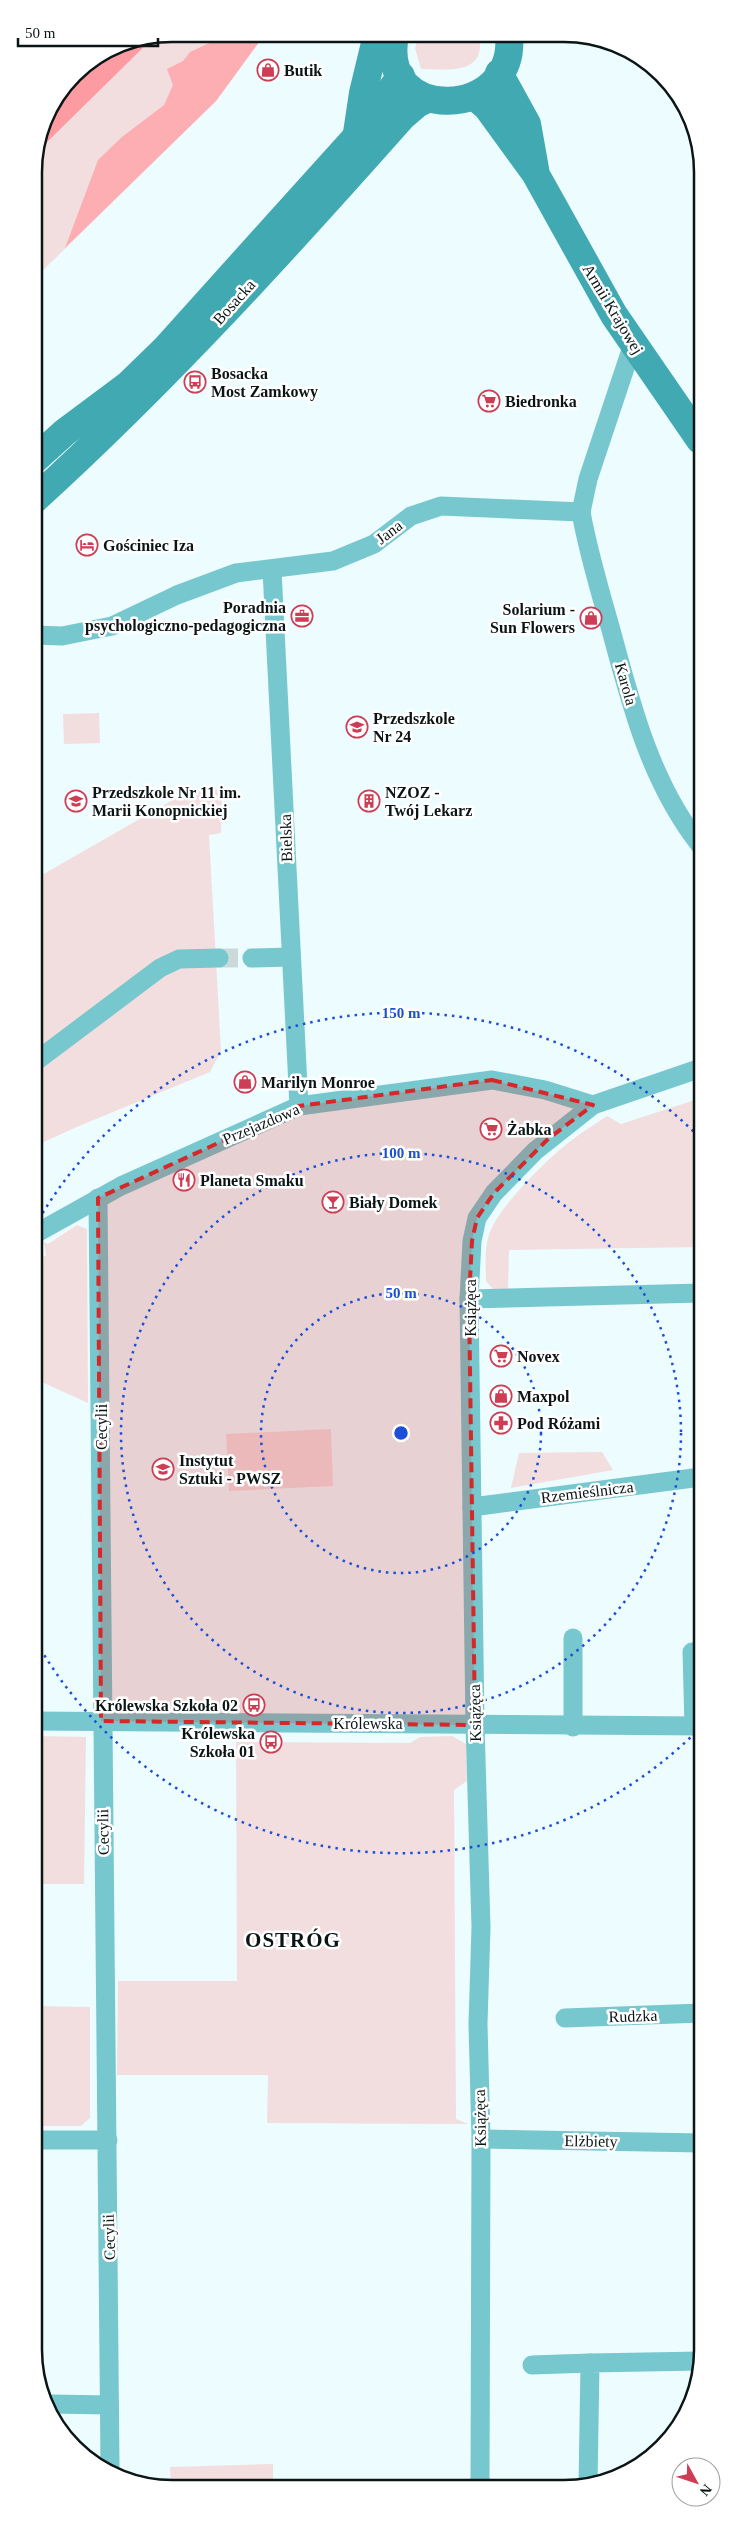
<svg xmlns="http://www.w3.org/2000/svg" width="736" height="2522" viewBox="0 0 736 2522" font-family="Georgia,serif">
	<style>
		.green { fill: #f2dedf }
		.forest { fill: #fcaeb3 }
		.water { fill: #fc9ca2 }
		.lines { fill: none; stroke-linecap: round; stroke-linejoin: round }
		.street-tunnel { stroke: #cbd9db; stroke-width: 19; stroke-dasharray: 19 9; stroke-linecap: butt }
		.street { stroke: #77c7ce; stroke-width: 19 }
		.secondary { stroke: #40a9b2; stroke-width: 28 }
		.marked { fill: #d62828; fill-opacity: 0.2; stroke: #d62828; stroke-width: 4; stroke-dasharray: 10 6; stroke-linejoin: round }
		.ring { fill: none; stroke: #1d4ed8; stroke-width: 2.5; stroke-dasharray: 2.5 5 }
		.labels { text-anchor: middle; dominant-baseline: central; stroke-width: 5; stroke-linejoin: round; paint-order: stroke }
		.poi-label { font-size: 16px; font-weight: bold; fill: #0b1515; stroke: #fff; text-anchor: start }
		.street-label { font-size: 16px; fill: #0b1515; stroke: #fff }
		.district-label { font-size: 21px; font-weight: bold; letter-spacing: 1px; fill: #0b1515; stroke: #fff }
		.rim { fill: none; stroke: #0b1515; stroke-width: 2.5 }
		.centre { fill: #1d4ed8; stroke: #fff; stroke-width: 2.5 }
		.ring-label { font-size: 15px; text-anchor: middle; font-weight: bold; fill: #1d4ed8; stroke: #fff; stroke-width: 5; stroke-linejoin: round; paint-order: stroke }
	</style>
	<rect width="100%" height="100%" fill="#edfcfe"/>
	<g class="green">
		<polygon points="173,34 265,34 216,101 34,279 34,164 37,152 153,38"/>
		<path d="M419,35L479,36C487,76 446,69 421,69L415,48Z"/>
		<polygon points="621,53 662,75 672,94"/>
		<polygon points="99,713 100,743 64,744 63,714"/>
		<polygon points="222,789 221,833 209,835 221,1051 210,1072 79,1126 35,1146 35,879 190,790"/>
		<path d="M701,1098V1247L509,1250L508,1289H493L486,1281C486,1266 484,1250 489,1235C497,1208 549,1157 572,1140C583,1131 596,1124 607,1116L621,1124Z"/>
		<polygon points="77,1225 87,1229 88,1403 35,1379 35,1262 46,1255 44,1242 48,1244"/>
		<polygon points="331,1429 333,1486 229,1491 226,1434"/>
		<polygon points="602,1452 613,1470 511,1488 519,1453"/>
		<polygon points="36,1736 86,1737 84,1884 36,1884"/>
		<polygon points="452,1736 466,1744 467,1781 454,1790 456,2119 468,2124 267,2123 268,2075 117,2075 118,1981 237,1981 236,1742 410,1743 420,1737"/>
		<polygon points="36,2006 90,2007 90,2118 81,2126 36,2126"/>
		<polygon points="273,2464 273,2486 171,2486 170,2467"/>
	</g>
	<polygon class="forest" points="212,34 265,34 216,101 65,248 98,160 122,137 164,105 173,85 167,69 183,61 190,52 216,40"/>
	<polygon class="water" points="153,38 37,152 44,119 75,74 120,44"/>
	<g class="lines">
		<polyline class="street-tunnel" points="219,958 252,958"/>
		<g class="street">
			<path d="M581,512C588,552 600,591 611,630C631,705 651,783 700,845"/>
			<polyline points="272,570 299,1106"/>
			<polyline points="35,635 62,636 112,626 177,595 236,573 333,561 374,544 411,516 441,506 581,512 588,479 633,344"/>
			<polyline points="252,958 290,957"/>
			<polyline points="35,1062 160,968 179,959 219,958"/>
			<polyline points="98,1198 110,2466"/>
			<polyline points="35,1234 121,1186 299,1106 492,1080 545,1090 593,1105"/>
			<polyline points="469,1299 701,1293"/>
			<polyline points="472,1507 701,1477"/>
			<polyline points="573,1638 573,1727"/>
			<polyline points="692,1652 694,1726"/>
			<polyline points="36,1721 701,1726"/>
			<polyline points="565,2018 702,2013"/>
			<polyline points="481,2139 702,2143"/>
			<polyline points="36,2140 108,2140"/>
			<polyline points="532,2365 590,2363"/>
			<polyline points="51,2404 109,2405"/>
			<polyline points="480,2486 481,2139 478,2024 481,1927 475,1725 469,1299 472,1241 477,1218 494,1193 535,1151 593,1105 701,1068"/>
			<polyline points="588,2486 590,2363 701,2361"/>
		</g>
		<g class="secondary">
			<path d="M395,35C377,126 517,119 509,36"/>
			<polyline points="499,73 527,124 535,169"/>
			<polyline points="474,96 487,107 535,173 614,315 700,440"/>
			<polyline points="357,133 363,93 377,35"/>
			<polyline points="34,460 65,432 128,385 165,349 356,137 401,76"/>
			<path d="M34,500C166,380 285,249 403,116L417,104L427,99"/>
		</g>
	</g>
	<path class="marked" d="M492,1080L593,1105L548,1139L494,1193L477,1218L472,1241L469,1299L475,1725L101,1721L98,1198L299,1106Z"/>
	<g class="ring">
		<circle cx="401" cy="1433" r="140"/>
		<circle cx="401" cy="1433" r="280"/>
		<path d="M701 1727A420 420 0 0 1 37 1643M35 1226A420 420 0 0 1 701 1139"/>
	</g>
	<defs>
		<g id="shop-ring" transform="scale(1.125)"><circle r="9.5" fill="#fff" stroke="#cd3d54" stroke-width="1.5"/><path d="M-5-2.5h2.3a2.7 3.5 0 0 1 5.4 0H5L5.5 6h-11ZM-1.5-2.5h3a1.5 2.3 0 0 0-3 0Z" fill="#cd3d54"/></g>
		<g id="bus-ring" transform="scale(1.125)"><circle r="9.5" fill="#fff" stroke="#cd3d54" stroke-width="1.5"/><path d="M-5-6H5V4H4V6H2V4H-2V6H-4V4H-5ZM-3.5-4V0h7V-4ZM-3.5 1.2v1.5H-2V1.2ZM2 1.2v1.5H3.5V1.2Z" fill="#cd3d54"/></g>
		<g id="supermarket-ring" transform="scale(1.125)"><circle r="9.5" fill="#fff" stroke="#cd3d54" stroke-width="1.5"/><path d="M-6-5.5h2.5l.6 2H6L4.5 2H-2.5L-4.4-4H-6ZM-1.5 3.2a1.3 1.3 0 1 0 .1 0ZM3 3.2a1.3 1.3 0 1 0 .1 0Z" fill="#cd3d54"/></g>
		<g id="hotel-ring" transform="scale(1.125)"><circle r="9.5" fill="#fff" stroke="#cd3d54" stroke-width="1.5"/><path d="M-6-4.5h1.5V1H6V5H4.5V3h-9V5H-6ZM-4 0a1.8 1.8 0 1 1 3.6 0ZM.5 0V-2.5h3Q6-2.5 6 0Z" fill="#cd3d54"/></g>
		<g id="office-ring" transform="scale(1.125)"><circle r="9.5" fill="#fff" stroke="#cd3d54" stroke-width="1.5"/><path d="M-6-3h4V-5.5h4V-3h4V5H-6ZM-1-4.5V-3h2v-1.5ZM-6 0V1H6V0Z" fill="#cd3d54"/></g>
		<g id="school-ring" transform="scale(1.125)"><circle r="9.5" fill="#fff" stroke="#cd3d54" stroke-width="1.5"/><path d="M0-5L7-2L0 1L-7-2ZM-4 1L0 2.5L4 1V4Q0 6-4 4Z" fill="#cd3d54"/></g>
		<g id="building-ring" transform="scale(1.125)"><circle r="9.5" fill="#fff" stroke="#cd3d54" stroke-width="1.5"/><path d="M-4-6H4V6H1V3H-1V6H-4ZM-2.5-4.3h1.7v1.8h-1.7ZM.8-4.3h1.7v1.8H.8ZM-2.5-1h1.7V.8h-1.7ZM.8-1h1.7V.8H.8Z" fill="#cd3d54"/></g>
		<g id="restaurant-ring" transform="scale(1.125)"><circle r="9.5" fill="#fff" stroke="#cd3d54" stroke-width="1.5"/><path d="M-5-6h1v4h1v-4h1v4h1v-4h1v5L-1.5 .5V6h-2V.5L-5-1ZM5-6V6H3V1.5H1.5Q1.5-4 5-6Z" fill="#cd3d54"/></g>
		<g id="bar-ring" transform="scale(1.125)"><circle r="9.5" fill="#fff" stroke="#cd3d54" stroke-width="1.5"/><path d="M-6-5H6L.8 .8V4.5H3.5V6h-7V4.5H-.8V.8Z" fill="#cd3d54"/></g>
		<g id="pharmacy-ring" transform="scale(1.125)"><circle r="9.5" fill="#fff" stroke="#cd3d54" stroke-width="1.5"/><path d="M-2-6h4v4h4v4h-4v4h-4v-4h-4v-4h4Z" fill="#cd3d54"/></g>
		<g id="university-ring" transform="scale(1.125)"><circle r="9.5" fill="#fff" stroke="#cd3d54" stroke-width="1.5"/><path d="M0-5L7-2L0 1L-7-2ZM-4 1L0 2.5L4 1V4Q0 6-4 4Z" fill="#cd3d54"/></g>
	</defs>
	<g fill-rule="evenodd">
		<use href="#shop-ring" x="268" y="70"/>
		<use href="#bus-ring" x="195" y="382"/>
		<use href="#supermarket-ring" x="489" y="401"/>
		<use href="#hotel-ring" x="87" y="545"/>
		<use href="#office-ring" x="302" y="616"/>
		<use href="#shop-ring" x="591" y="618"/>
		<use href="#school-ring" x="357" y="727"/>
		<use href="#school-ring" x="76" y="801"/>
		<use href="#building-ring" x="369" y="801"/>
		<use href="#shop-ring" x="245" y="1082"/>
		<use href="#supermarket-ring" x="491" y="1129"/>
		<use href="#restaurant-ring" x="184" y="1180"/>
		<use href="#bar-ring" x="333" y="1202"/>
		<use href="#supermarket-ring" x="501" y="1356"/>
		<use href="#shop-ring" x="501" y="1396"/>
		<use href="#pharmacy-ring" x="501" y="1423"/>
		<use href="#university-ring" x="163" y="1469"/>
		<use href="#bus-ring" x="254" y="1705"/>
		<use href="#bus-ring" x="271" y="1742"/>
	</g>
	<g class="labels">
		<g class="poi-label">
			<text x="284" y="70">Butik</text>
			<text x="211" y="373">Bosacka<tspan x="211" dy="18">Most Zamkowy</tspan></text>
			<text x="505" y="401">Biedronka</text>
			<text x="103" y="545">Gościniec Iza</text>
			<text x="286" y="607" text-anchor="end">Poradnia<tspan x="286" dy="18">psychologiczno-pedagogiczna</tspan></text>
			<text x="575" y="609" text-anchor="end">Solarium -<tspan x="575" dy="18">Sun Flowers</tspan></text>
			<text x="373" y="718">Przedszkole<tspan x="373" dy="18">Nr 24</tspan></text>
			<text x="92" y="792">Przedszkole Nr 11 im.<tspan x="92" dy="18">Marii Konopnickiej</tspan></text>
			<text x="385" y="792">NZOZ -<tspan x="385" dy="18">Twój Lekarz</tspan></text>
			<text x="261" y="1082">Marilyn Monroe</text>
			<text x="507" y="1129">Żabka</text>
			<text x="200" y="1180">Planeta Smaku</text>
			<text x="349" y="1202">Biały Domek</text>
			<text x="517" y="1356">Novex</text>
			<text x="517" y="1396">Maxpol</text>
			<text x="517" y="1423">Pod Różami</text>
			<text x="179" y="1460">Instytut<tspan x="179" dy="18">Sztuki - PWSZ</tspan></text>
			<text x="238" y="1705" text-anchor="end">Królewska Szkoła 02</text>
			<text x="255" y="1733" text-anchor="end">Królewska<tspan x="255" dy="18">Szkoła 01</tspan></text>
		</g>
		<g class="street-label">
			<text transform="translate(234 302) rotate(-48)">Bosacka</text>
			<text transform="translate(613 309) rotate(59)">Armii Krajowej</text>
			<text transform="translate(389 532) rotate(-37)">Jana</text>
			<text transform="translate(626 684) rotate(74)">Karola</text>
			<text transform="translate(286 838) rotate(-92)">Bielska</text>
			<text transform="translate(261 1124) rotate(-23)">Przejazdowa</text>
			<text transform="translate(470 1308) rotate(-90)">Książęca</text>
			<text transform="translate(101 1427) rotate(-90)">Cecylii</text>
			<text transform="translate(587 1492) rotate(-7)">Rzemieślnicza</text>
			<text transform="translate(475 1713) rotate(-91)">Książęca</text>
			<text x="368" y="1723">Królewska</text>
			<text transform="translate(103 1832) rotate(-91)">Cecylii</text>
			<text transform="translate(633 2016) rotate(-2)">Rudzka</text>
			<text transform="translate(480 2118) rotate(-91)">Książęca</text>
			<text transform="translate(591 2141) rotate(1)">Elżbiety</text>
			<text transform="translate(109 2237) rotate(-92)">Cecylii</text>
		</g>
		<g class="district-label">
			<text x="293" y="1940">OSTRÓG</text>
		</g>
	</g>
	<path d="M0 0H736V2522H0ZM172 42H564A130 130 0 0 1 694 172V2350A130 130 0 0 1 564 2480H172A130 130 0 0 1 42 2350V172A130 130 0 0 1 172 42Z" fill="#fff" fill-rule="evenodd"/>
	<path class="rim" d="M172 42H564A130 130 0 0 1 694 172V2350A130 130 0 0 1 564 2480H172A130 130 0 0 1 42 2350V172A130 130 0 0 1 172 42Z"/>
	<circle cx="401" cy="1433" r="8" class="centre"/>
	<g class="ring-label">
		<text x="401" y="1018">150 m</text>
		<text x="401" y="1158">100 m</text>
		<text x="401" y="1298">50 m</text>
	</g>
	<g transform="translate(696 2482) rotate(130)"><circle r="24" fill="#ffffff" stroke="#9da1a1"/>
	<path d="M0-4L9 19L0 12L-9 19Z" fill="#cd3d54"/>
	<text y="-8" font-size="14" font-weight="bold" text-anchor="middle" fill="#0b1515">N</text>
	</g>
	<path d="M18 38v8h140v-8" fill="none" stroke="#0b1515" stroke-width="2.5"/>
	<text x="25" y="38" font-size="15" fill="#0b1515" stroke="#ffffff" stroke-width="4" paint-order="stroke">50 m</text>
</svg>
